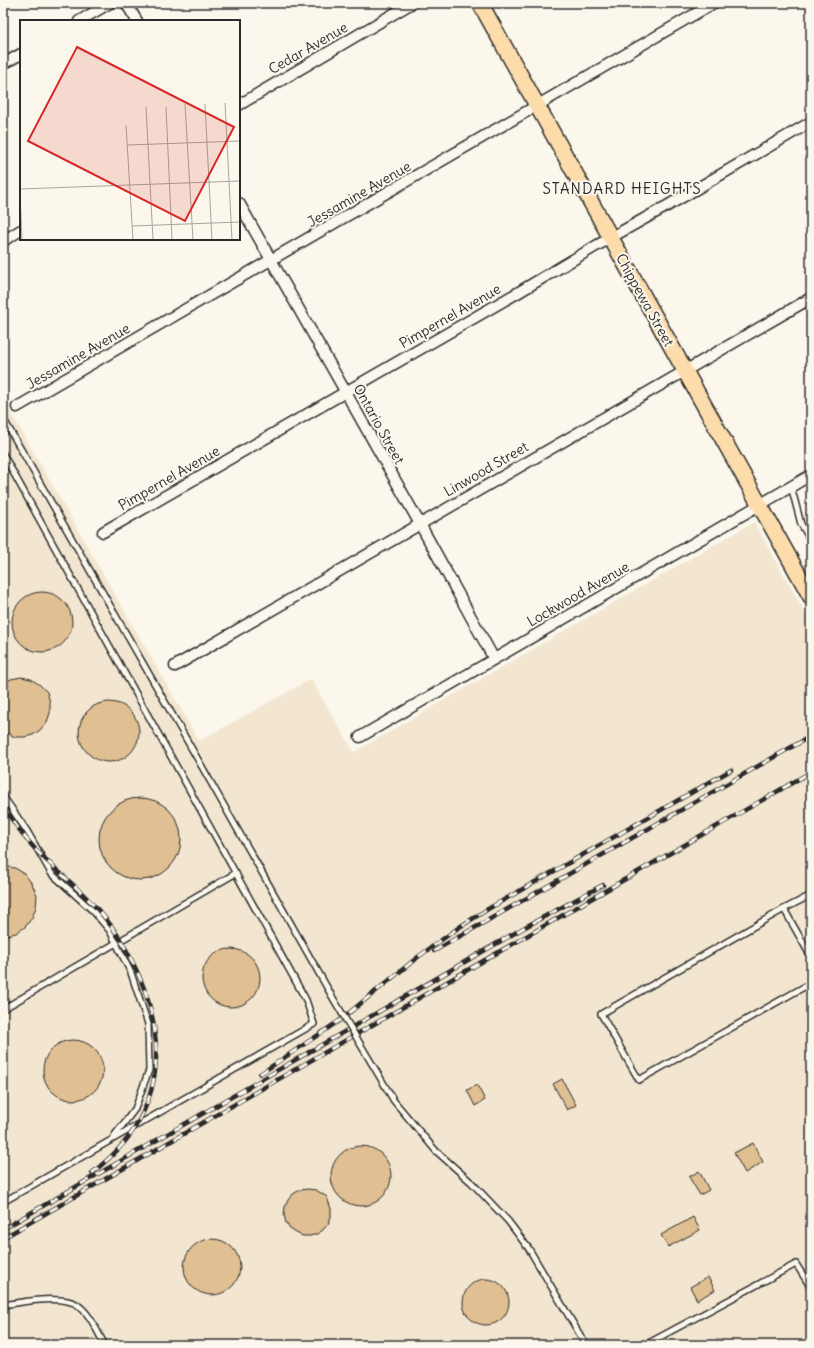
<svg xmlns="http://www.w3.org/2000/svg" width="814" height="1348" viewBox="0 0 814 1348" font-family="Delius,sans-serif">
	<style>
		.built { fill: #f3e6d1 }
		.building { fill: #e0bf92; stroke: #2b2b2b }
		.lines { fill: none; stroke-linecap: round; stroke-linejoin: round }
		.service-casing { stroke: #2b2b2b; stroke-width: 8 }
		.minor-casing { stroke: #2b2b2b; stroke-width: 13 }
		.primary-casing { stroke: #2b2b2b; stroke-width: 18 }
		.service { stroke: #fbf7ec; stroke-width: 5 }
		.minor { stroke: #fbf7ec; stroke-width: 10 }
		.primary { stroke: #fddcac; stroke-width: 15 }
		.rail-casing { stroke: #2b2b2b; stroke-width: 4.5 }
		.rail { stroke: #fbf7ec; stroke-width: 3; stroke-dasharray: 9; stroke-linecap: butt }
		.service-bridge-casing { stroke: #2b2b2b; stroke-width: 8; stroke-linecap: butt }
		.service-bridge { stroke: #fbf7ec; stroke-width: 5 }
		.labels { text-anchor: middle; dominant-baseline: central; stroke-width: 4; stroke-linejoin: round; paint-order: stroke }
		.street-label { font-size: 14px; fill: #2b2b2b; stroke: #fbf7ec }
		.neighbourhood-label { font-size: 15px; letter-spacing: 1px; fill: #2b2b2b; stroke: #fbf7ec }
		.inset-road { fill: none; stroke: #a8a59f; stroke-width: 1 }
		.view { fill: #d62828; fill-opacity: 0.15; stroke: #d62828; stroke-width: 2 }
		.inset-edge { fill: none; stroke: #2b2b2b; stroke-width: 2 }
	</style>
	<rect width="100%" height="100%" fill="#fbf7ec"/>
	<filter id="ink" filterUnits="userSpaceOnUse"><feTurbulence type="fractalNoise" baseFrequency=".025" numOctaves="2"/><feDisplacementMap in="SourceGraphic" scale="8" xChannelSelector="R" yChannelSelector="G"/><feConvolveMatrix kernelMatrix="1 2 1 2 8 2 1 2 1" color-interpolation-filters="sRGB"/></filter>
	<g filter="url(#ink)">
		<polygon class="built" points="3,399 199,741 311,679 354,752 754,522 811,623 811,1345 3,1345"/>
		<g class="building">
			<circle cx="42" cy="622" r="30"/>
			<polygon points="21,677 31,679 40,685 47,692 50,702 50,713 47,722 40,730 33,735 24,737 15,737 3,731 3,684 11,679"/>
			<circle cx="109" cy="732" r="30"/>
			<circle cx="140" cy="839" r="41"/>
			<polygon points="3,866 15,868 25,874 32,884 37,895 36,907 32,918 25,927 16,933 3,936"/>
			<circle cx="231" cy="978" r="29"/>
			<circle cx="73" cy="1070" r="30"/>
			<polygon points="562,1079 576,1105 567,1110 553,1084"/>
			<polygon points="477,1085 485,1100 475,1106 467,1090"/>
			<polygon points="753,1143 763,1162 745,1173 734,1153"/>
			<circle cx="361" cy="1176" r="30"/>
			<polygon points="699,1171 709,1190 700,1195 689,1177"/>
			<polygon points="308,1189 316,1190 327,1197 331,1209 331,1217 328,1224 323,1230 317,1234 310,1236 303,1236 296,1233 290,1229 286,1223 284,1215 285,1207 288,1200 293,1194 300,1190"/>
			<polygon points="693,1217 700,1230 668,1247 661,1235"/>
			<circle cx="212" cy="1267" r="28"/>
			<polygon points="708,1277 715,1290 697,1300 690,1287"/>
			<circle cx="486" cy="1302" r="23"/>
		</g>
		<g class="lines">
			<g class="service-casing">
				<g id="service">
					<polyline points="3,418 201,765"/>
					<polyline points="3,454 306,1000 314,1024 3,1202"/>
					<polyline points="791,486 801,524 811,541"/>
					<polyline points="3,796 27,831 51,873 93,911 110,931 131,973 148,1024 149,1070 135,1109 114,1136"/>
					<polyline points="811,895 784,909 601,1014 639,1080 811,983"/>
					<polyline points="784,909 811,957"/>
					<polyline points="3,1009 236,873"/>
					<polyline points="529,1249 586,1345"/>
					<polyline points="806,1280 811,1277"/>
					<path d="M3,1305C21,1302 64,1294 79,1306C91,1315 97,1332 105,1345"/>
					<polyline points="645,1345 796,1264 811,1288"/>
				</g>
			</g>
			<g class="minor-casing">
				<g id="minor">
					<polyline points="126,3 137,21"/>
					<polyline points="79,21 110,3"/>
					<polyline points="3,64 21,54"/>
					<polyline points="239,105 412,3"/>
					<polyline points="239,203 420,524 494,659"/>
					<polyline points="3,241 21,230"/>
					<polyline points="17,407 714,3"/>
					<polyline points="103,532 519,292 596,246 667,206 811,122"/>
					<polyline points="175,666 811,298"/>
					<polyline points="360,737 811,475"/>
				</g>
			</g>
			<g class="primary-casing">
				<polyline id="primary" points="480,3 811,597"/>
			</g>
			<use href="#service" class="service"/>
			<use href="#minor" class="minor"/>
			<use href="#primary" class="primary"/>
			<g class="rail-casing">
				<g id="rail">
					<path d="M3,806C14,823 26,840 40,854C62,876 86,894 105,918C115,930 124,945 131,959C158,1011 168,1071 137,1124C126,1144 109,1159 92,1173"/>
					<polyline points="434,951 811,736"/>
					<polyline points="260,1074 339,1021 418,957 458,928 488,909 731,770"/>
					<polyline points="3,1229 527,926 603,885"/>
					<polyline points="3,1238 811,772"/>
				</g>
			</g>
			<use href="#rail" class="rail"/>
			<g class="service-bridge-casing">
				<polyline id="service-bridge" points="201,765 333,998 394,1101 436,1151 472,1183 508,1221 529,1249"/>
			</g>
			<use href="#service-bridge" class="service-bridge"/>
		</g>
	</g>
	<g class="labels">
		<g class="street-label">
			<text transform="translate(308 48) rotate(-30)">Cedar Avenue</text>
			<text transform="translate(359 194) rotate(-30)">Jessamine Avenue</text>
			<text transform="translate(645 300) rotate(61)">Chippewa Street</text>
			<text transform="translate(450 316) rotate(-30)">Pimpernel Avenue</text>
			<text transform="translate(78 356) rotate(-30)">Jessamine Avenue</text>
			<text transform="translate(379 424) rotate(61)">Ontario Street</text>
			<text transform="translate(486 469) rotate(-30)">Linwood Street</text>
			<text transform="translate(169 478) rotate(-30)">Pimpernel Avenue</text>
			<text transform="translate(578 594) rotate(-30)">Lockwood Avenue</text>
		</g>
		<g class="neighbourhood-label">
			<text x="622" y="188">STANDARD HEIGHTS</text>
		</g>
	</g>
	<g transform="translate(20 20)">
		<rect width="220" height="220" fill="#fbf7ec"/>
		<path class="inset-road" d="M205,83L212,220M165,84L173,220M185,84L192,220M126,87L133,220M146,87L152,220M106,105L113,220M108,125L220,121M0,169L220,161M0,172L2,220M112,206L220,202"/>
		<path class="view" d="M57,27L214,107L165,201L8,121Z"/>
		<rect width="220" height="220" class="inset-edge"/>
	</g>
	<rect width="814" height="1348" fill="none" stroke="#fbf7ec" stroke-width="16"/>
	<rect x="8" y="8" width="798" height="1332" fill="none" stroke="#2b2b2b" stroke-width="1.5" filter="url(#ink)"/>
</svg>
